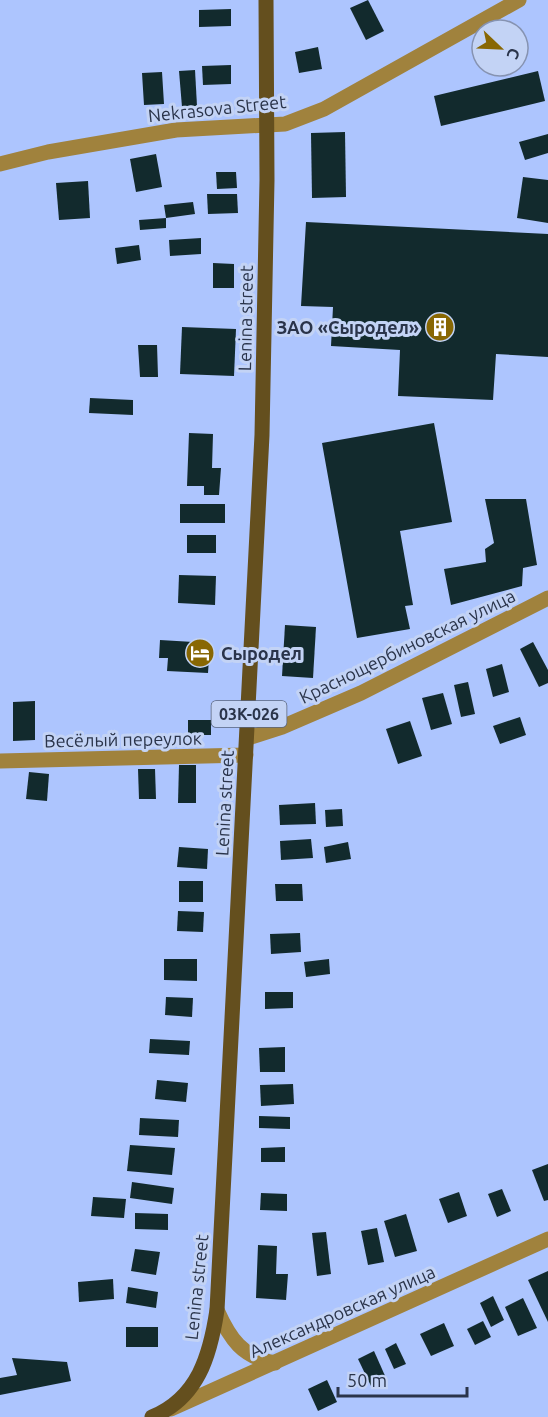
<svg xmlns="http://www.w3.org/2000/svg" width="548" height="1417" viewBox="0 0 548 1417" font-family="Ubuntu,sans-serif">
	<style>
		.building { fill: #122a2d }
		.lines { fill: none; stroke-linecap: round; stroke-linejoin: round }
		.minor { stroke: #a0823d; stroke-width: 15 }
		.major { stroke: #644f1e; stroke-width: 15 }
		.labels { text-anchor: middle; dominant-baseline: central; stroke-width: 6; stroke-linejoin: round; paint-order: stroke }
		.shield { fill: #c3d3f5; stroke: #58647d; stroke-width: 1.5 }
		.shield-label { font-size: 16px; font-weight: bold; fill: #2a344a }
		.street-label { font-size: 18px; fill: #2a344a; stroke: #c3d3f5 }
		.poi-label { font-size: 18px; font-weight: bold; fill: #2a344a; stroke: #c3d3f5; text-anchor: end }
	</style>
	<rect width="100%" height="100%" fill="#adc5fe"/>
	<g class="building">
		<polygon points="368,0 384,31 366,40 350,8"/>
		<polygon points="231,9 231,26 199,27 199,10"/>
		<polygon points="318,47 322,69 299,73 295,52"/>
		<polygon points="231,65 231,84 203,85 202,66"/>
		<polygon points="195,70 197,106 182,107 179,71"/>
		<polygon points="538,71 545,101 441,126 434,96"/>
		<polygon points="162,72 164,104 144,105 142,73"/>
		<polygon points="345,132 346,197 312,198 311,133"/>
		<polygon points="548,134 548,153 525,160 519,142"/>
		<polygon points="156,154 162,187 136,192 130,159"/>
		<polygon points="216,172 236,172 237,188 217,189"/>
		<polygon points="523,177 548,180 548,223 517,218"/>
		<polygon points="88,181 90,218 59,220 56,183"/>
		<polygon points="207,194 237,194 238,213 208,214"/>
		<polygon points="193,202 195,214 166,218 164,205"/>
		<polygon points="166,218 166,228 140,230 139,220"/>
		<polygon points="306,222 548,234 548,357 496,354 493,400 398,396 400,350 331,346 333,307 301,306"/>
		<polygon points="201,238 201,254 170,256 169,240"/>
		<polygon points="139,245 141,260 117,264 115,248"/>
		<polygon points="213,263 234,264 234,288 213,288"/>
		<polygon points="182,327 236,329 234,376 180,374"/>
		<polygon points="138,345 157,345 158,377 140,377"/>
		<polygon points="90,398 133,400 133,415 89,413"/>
		<polygon points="434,423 452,522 400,531 413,605 405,606 410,629 357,638 322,443"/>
		<polygon points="189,433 213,434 212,468 221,468 219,495 204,495 204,486 187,486"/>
		<polygon points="485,499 526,499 537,565 523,568 522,586 451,605 444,569 486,562 485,549 494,543"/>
		<rect x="180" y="504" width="45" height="19"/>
		<rect x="187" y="535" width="29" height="18"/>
		<polygon points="179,575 216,576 215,605 178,603"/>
		<polygon points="285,625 316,627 313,678 282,676"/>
		<polygon points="160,640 210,643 208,673 167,671 168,658 159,658"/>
		<polygon points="533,642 548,670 548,683 539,687 520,649"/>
		<polygon points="502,664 509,692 493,697 486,669"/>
		<polygon points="468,682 475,714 461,717 454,685"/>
		<polygon points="443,693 452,724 431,730 422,698"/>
		<polygon points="35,701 35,740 13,741 13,702"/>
		<polygon points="520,717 526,735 500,744 493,726"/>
		<rect x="188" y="720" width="23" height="15"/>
		<polygon points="410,721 422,756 398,764 386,729"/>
		<polygon points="179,765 196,765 196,803 178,803"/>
		<polygon points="138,769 155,769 156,799 139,799"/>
		<polygon points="29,772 49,774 47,801 26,799"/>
		<polygon points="315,803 316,824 280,825 279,805"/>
		<polygon points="342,809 343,826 326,827 325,810"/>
		<polygon points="311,839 313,858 281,860 280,841"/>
		<polygon points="348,842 351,859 326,863 324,847"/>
		<polygon points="179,847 208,849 207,869 177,867"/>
		<rect x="179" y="881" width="24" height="21"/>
		<polygon points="275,884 302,884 303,901 276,901"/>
		<polygon points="178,911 204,912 203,932 177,931"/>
		<polygon points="300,933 301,952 271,954 270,934"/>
		<polygon points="164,959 197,959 197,981 164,980"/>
		<polygon points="329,959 330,974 306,977 304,962"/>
		<polygon points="265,992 293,992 293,1008 265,1009"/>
		<polygon points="166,997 193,998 192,1017 165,1015"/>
		<polygon points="150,1039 190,1041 189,1055 149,1053"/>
		<polygon points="285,1047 285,1072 260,1072 259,1048"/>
		<polygon points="157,1080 188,1083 186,1102 155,1099"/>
		<polygon points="293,1084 294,1104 261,1106 260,1085"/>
		<polygon points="259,1116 290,1117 290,1129 259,1128"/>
		<polygon points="140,1118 179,1120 178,1137 139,1135"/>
		<polygon points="130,1145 175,1148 172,1175 127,1171"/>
		<polygon points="285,1147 285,1162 261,1162 261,1148"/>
		<polygon points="548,1164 548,1200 544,1201 532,1170"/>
		<polygon points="132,1182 174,1188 172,1204 130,1198"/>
		<polygon points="502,1189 511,1211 497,1217 488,1194"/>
		<polygon points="459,1192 467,1216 448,1223 439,1199"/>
		<polygon points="261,1193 287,1194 287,1211 260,1210"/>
		<polygon points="93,1197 126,1199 124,1218 91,1216"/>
		<polygon points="135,1213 168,1214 168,1230 135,1229"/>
		<polygon points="406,1214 417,1251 395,1257 384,1221"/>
		<polygon points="377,1228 384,1262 368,1265 361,1231"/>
		<polygon points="326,1232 331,1274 317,1276 312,1233"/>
		<polygon points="258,1245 277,1246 276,1274 288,1274 286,1300 256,1298"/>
		<polygon points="135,1249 160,1252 156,1275 131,1271"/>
		<polygon points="548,1271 548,1322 528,1280"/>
		<polygon points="113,1279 114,1299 79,1302 78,1282"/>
		<polygon points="128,1287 158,1292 156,1308 126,1303"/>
		<polygon points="493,1296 504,1320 491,1327 480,1303"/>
		<polygon points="523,1298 537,1328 518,1336 505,1307"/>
		<polygon points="483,1321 491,1337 475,1345 467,1329"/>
		<polygon points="444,1323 454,1346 431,1356 420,1334"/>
		<rect x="126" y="1327" width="32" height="20"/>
		<polygon points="396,1343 406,1364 394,1369 385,1349"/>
		<polygon points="374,1351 386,1378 371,1386 358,1359"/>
		<polygon points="12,1358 67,1362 71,1381 0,1395 0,1378 17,1375"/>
		<polygon points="327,1380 337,1402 318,1411 308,1389"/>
	</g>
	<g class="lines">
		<g class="minor">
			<polyline points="0,164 48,152 176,130 285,124 324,109 519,0"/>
			<polyline points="248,738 282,727 361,693 548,598"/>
			<polyline points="0,761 246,755"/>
			<path d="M217,1310C230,1339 242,1357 275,1363"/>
			<polyline points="171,1409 548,1239"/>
		</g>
		<path class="major" d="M152,1417C198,1398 210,1356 217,1310L262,435L267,180L266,0"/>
	</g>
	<defs>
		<g id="building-disc" transform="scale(1.5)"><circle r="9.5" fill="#886703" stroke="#c3d3f5"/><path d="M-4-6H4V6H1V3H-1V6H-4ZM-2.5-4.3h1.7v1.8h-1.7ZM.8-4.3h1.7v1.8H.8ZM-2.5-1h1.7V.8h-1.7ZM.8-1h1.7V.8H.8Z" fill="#fff"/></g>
		<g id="hotel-disc" transform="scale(1.5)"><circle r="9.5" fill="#886703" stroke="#c3d3f5"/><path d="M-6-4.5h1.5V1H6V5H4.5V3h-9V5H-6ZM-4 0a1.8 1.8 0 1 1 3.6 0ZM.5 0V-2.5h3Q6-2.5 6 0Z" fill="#fff"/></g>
	</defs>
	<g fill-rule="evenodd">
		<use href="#building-disc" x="440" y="327"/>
		<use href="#hotel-disc" x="200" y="653"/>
	</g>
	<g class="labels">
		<rect class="shield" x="211.5" y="701" width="75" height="26" rx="4.5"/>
		<g class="shield-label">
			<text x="249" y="714">03К-026</text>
		</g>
		<g class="street-label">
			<text transform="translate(217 108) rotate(-6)">Nekrasova Street</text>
			<text transform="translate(245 318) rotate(-89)">Lenina street</text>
			<text transform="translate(407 646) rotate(-26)">Краснощербиновская улица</text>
			<text transform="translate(123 739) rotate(-1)">Весёлый переулок</text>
			<text transform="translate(224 803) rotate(-87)">Lenina street</text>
			<text transform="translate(196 1287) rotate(-84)">Lenina street</text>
			<text transform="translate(342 1311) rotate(-24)">Александровская улица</text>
		</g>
		<g class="poi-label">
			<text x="419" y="327">ЗАО «Сыродел»</text>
			<text x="221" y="653" text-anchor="start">Сыродел</text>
		</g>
	</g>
	<g transform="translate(500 48) rotate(113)"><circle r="28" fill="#c3d3f5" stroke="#8693b1" stroke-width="1.5"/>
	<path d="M0-4.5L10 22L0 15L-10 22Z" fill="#886703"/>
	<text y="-9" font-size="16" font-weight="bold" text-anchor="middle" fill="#2a344a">С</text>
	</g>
	<path d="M338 1387v9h129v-9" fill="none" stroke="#2a344a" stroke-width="3"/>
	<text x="347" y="1387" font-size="18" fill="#2a344a" stroke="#c3d3f5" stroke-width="4.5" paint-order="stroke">50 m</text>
</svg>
